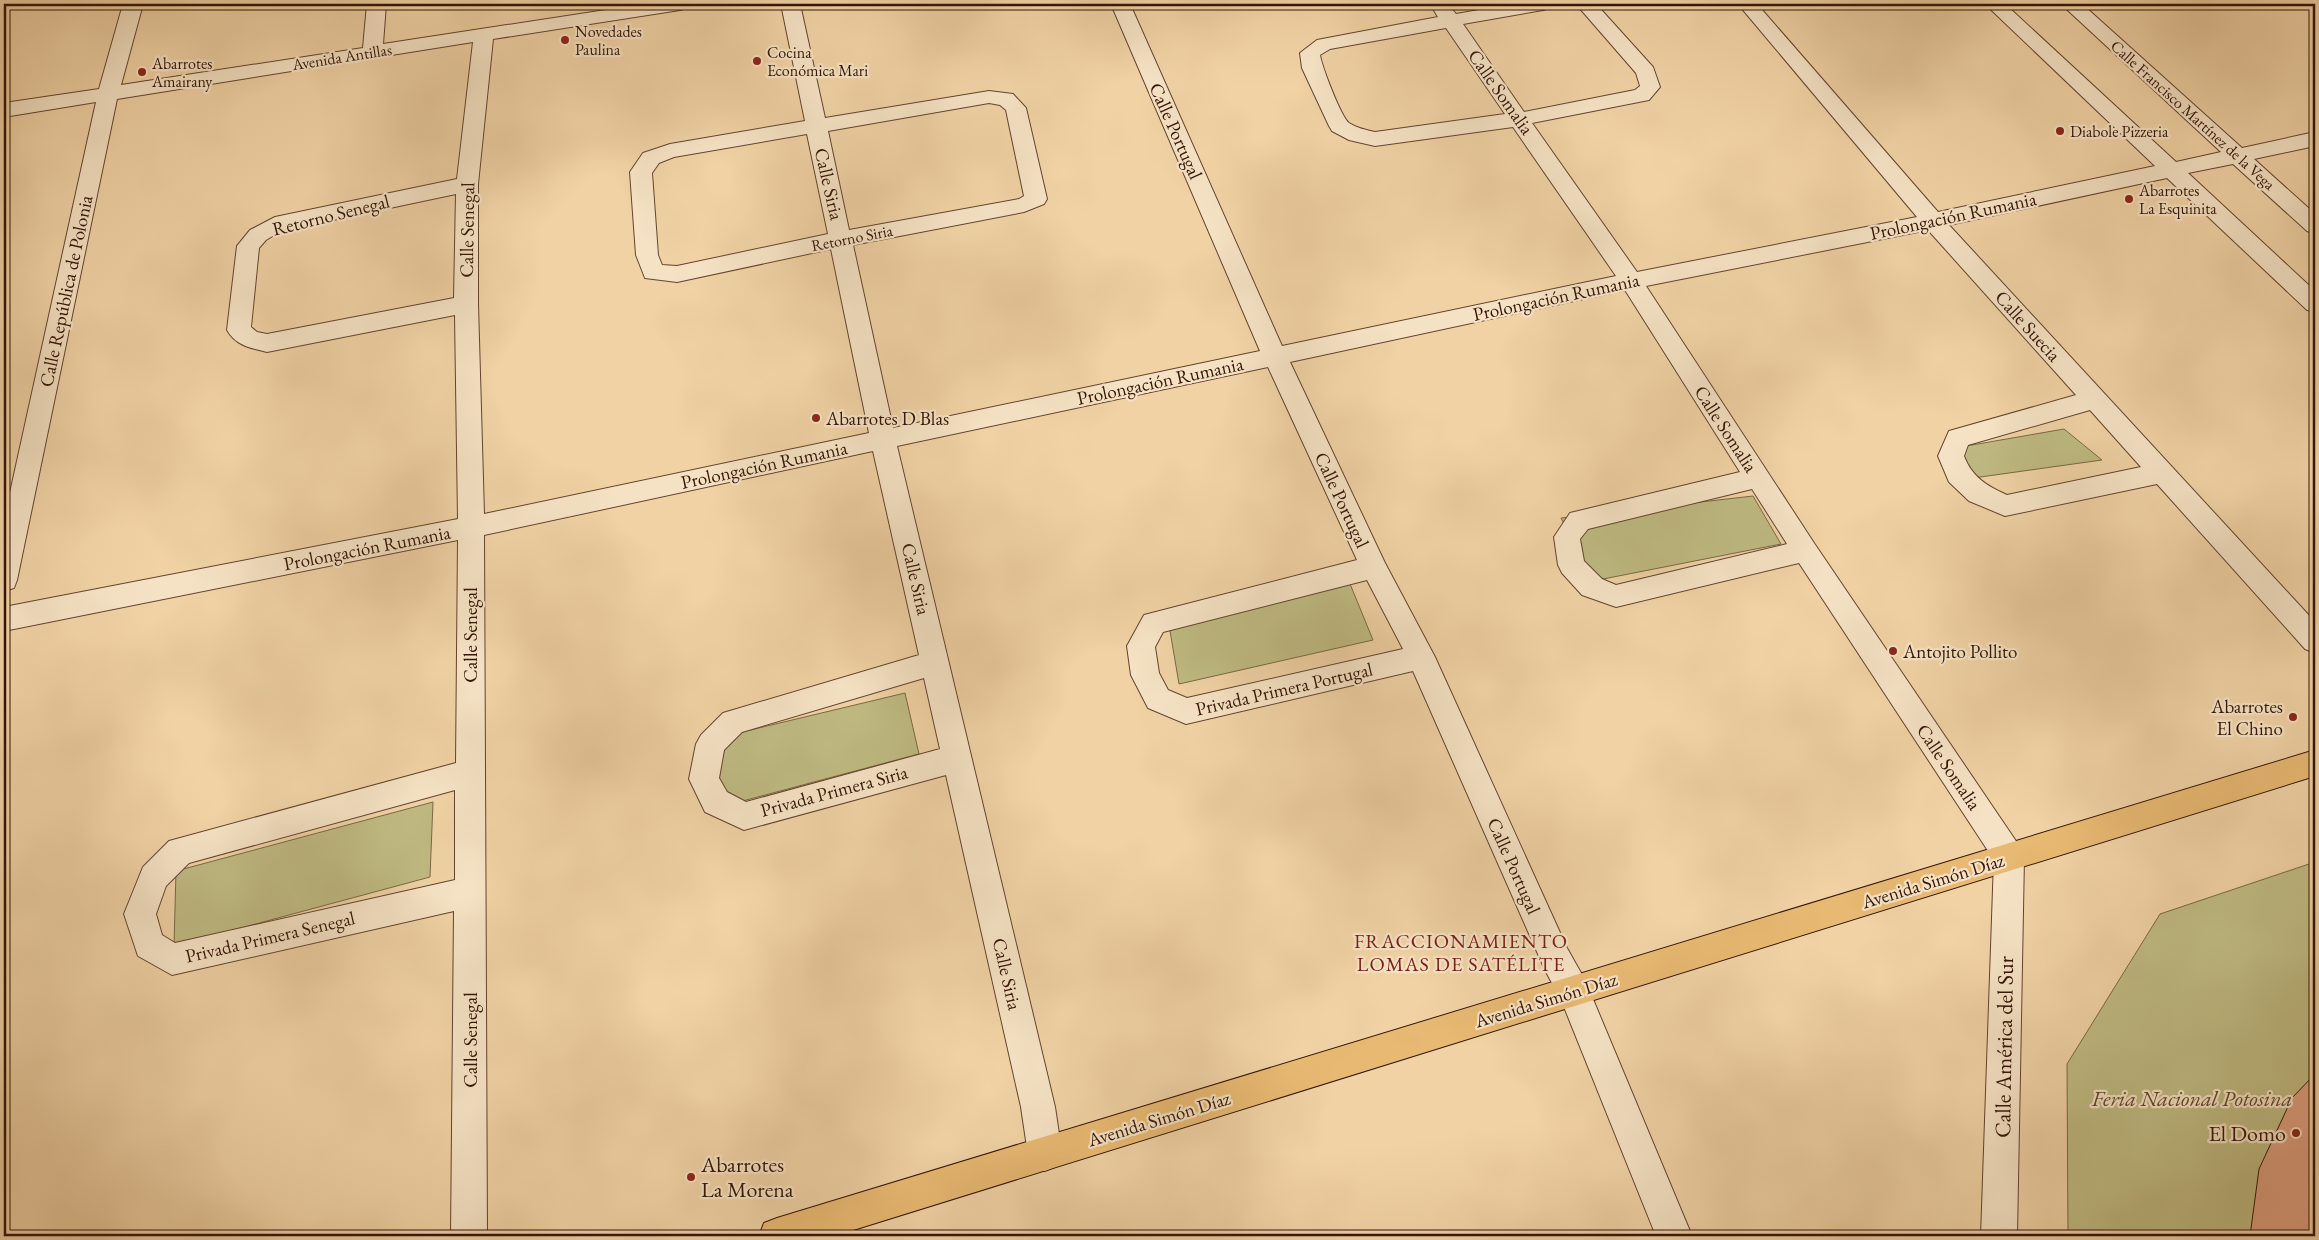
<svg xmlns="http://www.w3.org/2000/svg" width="2319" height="1240" viewBox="0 0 2319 1240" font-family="'EB Garamond',serif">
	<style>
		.green { fill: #bfba82; stroke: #7a6844 }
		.building { fill: #dd9e7f; stroke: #341506 }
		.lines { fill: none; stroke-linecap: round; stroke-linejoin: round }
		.minor-casing { stroke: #63442e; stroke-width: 2 }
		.major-casing { stroke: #341506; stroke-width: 2 }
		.minor { fill: #f5e2c4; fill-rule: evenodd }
		.major { fill: #e8b972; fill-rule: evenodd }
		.poi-dot { fill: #8f2418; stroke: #f5e2c4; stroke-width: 2 }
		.labels { text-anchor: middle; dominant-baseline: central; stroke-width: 4.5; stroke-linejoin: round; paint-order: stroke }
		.far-poi-label { font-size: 16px; fill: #341506; stroke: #f5e2c4; text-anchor: start }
		.far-street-label { font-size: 16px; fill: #341506; stroke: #f5e2c4 }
		.street-label { font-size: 19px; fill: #341506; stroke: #f5e2c4 }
		.poi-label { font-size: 19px; fill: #341506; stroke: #f5e2c4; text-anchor: start }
		.neighbourhood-label { font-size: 20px; letter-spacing: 1px; fill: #7a1f14; stroke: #f5e2c4 }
		.near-street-label { font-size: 22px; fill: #341506; stroke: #f5e2c4 }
		.near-park-label { font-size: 22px; font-style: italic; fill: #5e472b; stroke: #f5e2c4 }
		.near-poi-label { font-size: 22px; fill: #341506; stroke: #f5e2c4; text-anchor: end }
	</style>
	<rect width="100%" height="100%" fill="#f0d2a5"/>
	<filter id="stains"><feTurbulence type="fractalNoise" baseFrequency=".004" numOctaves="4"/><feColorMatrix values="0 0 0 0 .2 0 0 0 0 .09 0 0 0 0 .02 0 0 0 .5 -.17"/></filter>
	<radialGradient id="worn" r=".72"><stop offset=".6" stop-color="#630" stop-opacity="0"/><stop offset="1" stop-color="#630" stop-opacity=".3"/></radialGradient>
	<g class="green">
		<polygon points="2064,429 2102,460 1959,480 1949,449"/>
		<polygon points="1753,496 1781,544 1593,581 1561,518"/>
		<polygon points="1348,579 1373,640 1179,684 1168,619"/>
		<polygon points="905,693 919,754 720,807 717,738"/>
		<polygon points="433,802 430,877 174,946 176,871"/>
		<polygon points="2315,862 2315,1236 2068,1236 2067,1064 2160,914"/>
	</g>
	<polygon class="building" points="2315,1074 2315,1236 2250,1236 2259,1169 2292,1098"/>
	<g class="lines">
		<g class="minor-casing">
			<path id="minor" d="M123,4H143L121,85L363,48L367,4H386L383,44L645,4H689L687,8L680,10L493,39L478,184V304L484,514L869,433L831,249L677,282L645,278L636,255L630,172L643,153L670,144L805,121L781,4H800L825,118L989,91L1013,94L1026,108L1047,199L1044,204L1024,212L853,245L893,428L1260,351L1111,4H1130L1282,346L1616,276L1513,127L1375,146L1349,140L1332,131L1329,126L1302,68L1300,53L1317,40L1438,17L1430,4H1448L1456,14L1513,4H1552L1550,8L1543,10L1463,24L1524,112L1635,90L1640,86L1636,73L1576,4H1596L1653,67L1660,87L1649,100L1532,123L1637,272L1917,217L1738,4H1757L1938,212L2155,166L1985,4H2005L2176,162L2221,152L2061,4H2082L2242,148L2315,132V146L2254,159L2315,214V234L2307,231L2233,164L2188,173L2315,291V312L2307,310L2167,178L1949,225L2315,622V653L2305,649L2157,484L2005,516L1969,501L1949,482L1938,456L1949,431L2076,395L1928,230L1646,286L1814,543L2020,847L2024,857L2017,1236H1981L1994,860L1799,563L1616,607L1582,595L1562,573L1558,565L1554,537L1570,513L1740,472L1625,290L1290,362L1385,563L1435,657L1567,948L1585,980L1692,1236H1656L1562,1002L1545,970L1413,671L1186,724L1148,708L1131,675L1127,646L1144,615L1357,560L1268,367L897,446L1055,1107L1062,1154L1057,1166L1045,1171L1033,1166L1028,1154L1021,1107L946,775L744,830L705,812L689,779L696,744L701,735L723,713L919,655L873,451L484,535L487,1236H451L454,911L172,975L138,956L124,914L143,867L169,841L456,763L458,540L4,631V607L458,519L455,315L267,352C251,348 236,346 227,330L237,246L250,230L275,217L457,179L473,42L117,99L17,580L14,588L4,591V520L96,102L4,117V103L99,89ZM1446,28L1505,114L1375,132C1366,130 1357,128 1349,123C1341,117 1322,67 1320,55L1330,49ZM989,103L1000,105L1006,110L1024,196L1019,199L849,230L828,131ZM807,134L828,234L677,266L662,265L658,255L652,173L659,163L674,157ZM456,194L454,298L267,334L257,332L251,327L259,248L266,240L281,231ZM2090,410L2141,467L2007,495C1987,486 1972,477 1964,456L1968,445ZM1752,489L1787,544L1616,585L1602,579L1584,561L1580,539L1588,529ZM1367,580L1403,649L1187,698L1168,690L1159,673L1155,647L1163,632ZM924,678L940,749L746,802L727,792L719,778L724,750L742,732ZM455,790V880L175,943L162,935L156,914L166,886L189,863Z"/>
		</g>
		<g class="major-casing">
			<polygon id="major" points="2315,750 2315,776 834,1236 759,1236 764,1223 777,1218"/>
		</g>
		<use href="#minor" class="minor"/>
		<use href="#major" class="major"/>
	</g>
	<g class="poi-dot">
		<circle cx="565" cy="40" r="5"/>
		<circle cx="757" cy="61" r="5"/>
		<circle cx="142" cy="72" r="5"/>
		<circle cx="2060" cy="131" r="5"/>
		<circle cx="2129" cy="199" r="5"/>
		<circle cx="816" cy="418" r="5"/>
		<circle cx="1893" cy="651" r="5"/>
		<circle cx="2293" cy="717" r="5"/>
		<circle cx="2296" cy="1133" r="5"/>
		<circle cx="691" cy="1177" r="5"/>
	</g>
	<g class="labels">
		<g class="far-poi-label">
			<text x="575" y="31">Novedades<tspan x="575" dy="18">Paulina</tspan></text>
			<text x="767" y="52">Cocina<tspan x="767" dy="18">Económica Mari</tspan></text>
			<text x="152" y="63">Abarrotes<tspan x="152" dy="18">Amairany</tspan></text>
			<text x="2070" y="131">Diabole Pizzeria</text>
			<text x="2139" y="190">Abarrotes<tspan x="2139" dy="18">La Esquinita</tspan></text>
		</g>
		<g class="far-street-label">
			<text transform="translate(342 57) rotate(-9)">Avenida Antillas</text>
			<text transform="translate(2193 115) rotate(42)">Calle Francisco Martínez de la Vega</text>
			<text transform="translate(852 238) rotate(-11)">Retorno Siria</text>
		</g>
		<g class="street-label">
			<text transform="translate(1501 92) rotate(55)">Calle Somalia</text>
			<text transform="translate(1176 131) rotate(66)">Calle Portugal</text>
			<text transform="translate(829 184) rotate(77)">Calle Siria</text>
			<text transform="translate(331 215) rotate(-14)">Retorno Senegal</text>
			<text transform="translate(1953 216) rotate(-12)">Prolongación Rumania</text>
			<text transform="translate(467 230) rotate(-89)">Calle Senegal</text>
			<text transform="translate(66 291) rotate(-78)">Calle República de Polonia</text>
			<text transform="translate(1556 297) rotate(-12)">Prolongación Rumania</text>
			<text transform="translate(2028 326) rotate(48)">Calle Suecia</text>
			<text transform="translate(1160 381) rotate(-12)">Prolongación Rumania</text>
			<text transform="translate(1726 429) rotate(57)">Calle Somalia</text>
			<text transform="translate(764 465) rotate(-12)">Prolongación Rumania</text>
			<text transform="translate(1342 500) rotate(65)">Calle Portugal</text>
			<text transform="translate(367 548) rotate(-11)">Prolongación Rumania</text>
			<text transform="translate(916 579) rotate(77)">Calle Siria</text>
			<text transform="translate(470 635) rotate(-90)">Calle Senegal</text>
			<text transform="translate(1284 689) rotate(-13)">Privada Primera Portugal</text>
			<text transform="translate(1949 767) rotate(56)">Calle Somalia</text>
			<text transform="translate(834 791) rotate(-15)">Privada Primera Siria</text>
			<text transform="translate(1514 866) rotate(66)">Calle Portugal</text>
			<text transform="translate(1933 881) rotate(-17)">Avenida Simón Díaz</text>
			<text transform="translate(270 937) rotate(-13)">Privada Primera Senegal</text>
			<text transform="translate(1007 974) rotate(77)">Calle Siria</text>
			<text transform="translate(1546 1000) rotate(-17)">Avenida Simón Díaz</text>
			<text transform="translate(470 1040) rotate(-90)">Calle Senegal</text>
			<text transform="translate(1159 1119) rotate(-17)">Avenida Simón Díaz</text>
		</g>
		<g class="poi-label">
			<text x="826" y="418">Abarrotes D Blas</text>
			<text x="1903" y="651">Antojito Pollito</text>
			<text x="2283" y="706" text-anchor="end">Abarrotes<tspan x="2283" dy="22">El Chino</tspan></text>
		</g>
		<g class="neighbourhood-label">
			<text x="1461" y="941">FRACCIONAMIENTO<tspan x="1461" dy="23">LOMAS DE SATÉLITE</tspan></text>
		</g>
		<g class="near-street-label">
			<text transform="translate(2004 1047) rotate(-89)">Calle América del Sur</text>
		</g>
		<g class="near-park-label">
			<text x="2192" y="1098">Feria Nacional Potosina</text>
		</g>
		<g class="near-poi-label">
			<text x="2286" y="1133">El Domo</text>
			<text x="701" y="1164" text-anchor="start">Abarrotes<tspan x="701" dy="25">La Morena</tspan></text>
		</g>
	</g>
	<rect width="2319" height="1240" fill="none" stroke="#f0d2a5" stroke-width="20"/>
	<rect x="5" y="5" width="2309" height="1230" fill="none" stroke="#341506" stroke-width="2.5"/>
	<rect x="10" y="10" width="2299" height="1220" fill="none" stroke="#341506"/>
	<rect width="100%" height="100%" filter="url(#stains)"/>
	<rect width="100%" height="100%" fill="url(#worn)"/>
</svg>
